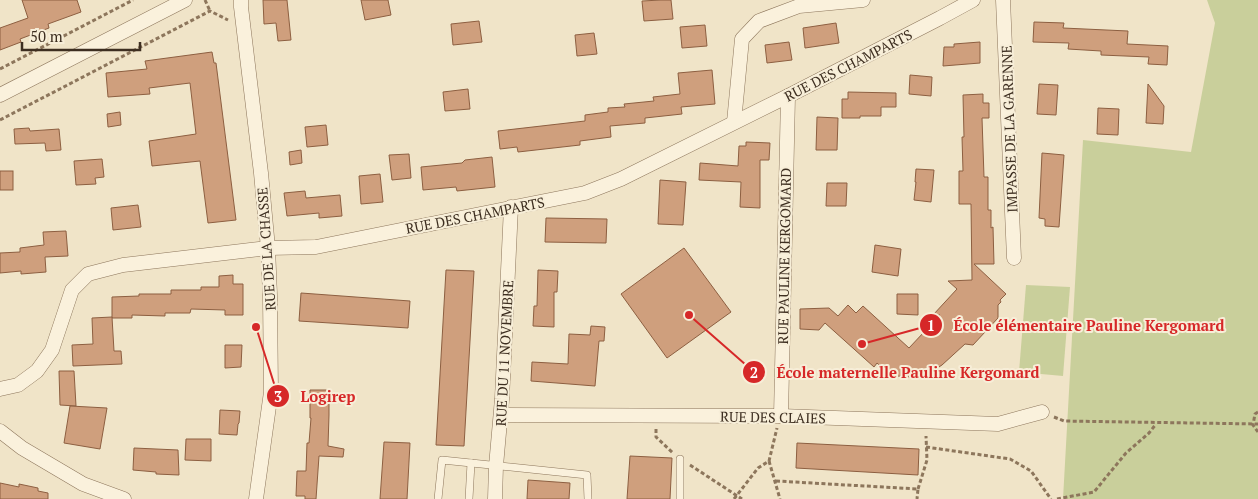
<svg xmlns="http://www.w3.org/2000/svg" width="1258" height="499" viewBox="0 0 1258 499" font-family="'PT Serif',serif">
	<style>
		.green { fill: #c9cf9b }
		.building { fill: #cf9f7d; stroke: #8d5f41 }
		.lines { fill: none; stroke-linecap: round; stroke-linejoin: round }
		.service-casing { stroke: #8d765c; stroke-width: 8 }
		.minor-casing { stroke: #8d765c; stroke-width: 15 }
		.path { stroke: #8d765c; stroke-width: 3; stroke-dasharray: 4 2.5; stroke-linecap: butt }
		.service { stroke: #faf1dc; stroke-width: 7 }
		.minor { stroke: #faf1dc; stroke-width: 14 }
		.labels { text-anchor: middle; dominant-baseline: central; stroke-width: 4; stroke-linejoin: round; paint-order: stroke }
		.street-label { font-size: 14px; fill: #3d2e20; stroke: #f7eed8 }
		.leader { fill: none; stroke: #d62828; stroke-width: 2 }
		.callout-dot { fill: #d62828; stroke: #f7eed8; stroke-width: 2 }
		.mark-label { font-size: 15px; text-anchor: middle; font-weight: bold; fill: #fff }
		.callout-label { font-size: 15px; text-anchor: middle; font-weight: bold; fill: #d62828; stroke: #f7eed8; stroke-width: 4; stroke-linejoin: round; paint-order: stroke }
	</style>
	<rect width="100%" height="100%" fill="#f0e4c8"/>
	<g class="green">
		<polygon points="1207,0 1258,0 1258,499 1063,499 1083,140 1191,152 1215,23"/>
		<polygon points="1026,285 1070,287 1063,376 1019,372"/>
	</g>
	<g class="building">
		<polygon points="22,0 77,0 81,12 48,24 49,28 20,39 21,42 0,50 0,28 28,18"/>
		<polygon points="263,0 287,0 291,40 278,41 276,23 264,24"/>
		<polygon points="361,0 388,0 391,15 365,20"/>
		<polygon points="661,0 671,0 673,19 644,21 642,1"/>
		<polygon points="479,21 482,42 453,45 451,24"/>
		<polygon points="1034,22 1064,23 1063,28 1128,31 1127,44 1168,46 1167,65 1148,64 1149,57 1101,55 1101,51 1068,49 1069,43 1033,42"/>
		<polygon points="836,23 839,43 805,48 803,28"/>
		<polygon points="705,25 707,46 682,48 680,27"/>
		<polygon points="594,33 597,54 577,56 575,35"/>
		<polygon points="789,42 792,60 767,63 765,45"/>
		<polygon points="980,42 980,63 943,66 944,47 954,47 954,44"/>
		<polygon points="212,52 214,63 216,63 236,220 208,223 200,161 152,166 149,141 196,134 190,83 149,88 150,94 108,97 106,73 147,69 145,61"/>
		<polygon points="712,70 715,104 681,107 682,114 645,118 645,123 610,126 611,137 580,141 580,145 518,152 517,147 500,149 498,131 585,121 585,115 608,112 608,108 625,107 624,104 654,101 653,97 680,94 678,73"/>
		<polygon points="910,75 932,77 931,96 909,94"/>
		<polygon points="1039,84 1058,85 1056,115 1037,114"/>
		<polygon points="1148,84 1164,106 1163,124 1146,123"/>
		<polygon points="468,89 470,109 445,111 443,92"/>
		<polygon points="848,92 896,93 896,107 881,107 881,116 860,116 860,118 842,118 842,99 848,99"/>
		<polygon points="983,94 983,103 989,103 989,118 982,118 984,177 988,177 988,210 991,210 991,228 993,227 994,264 974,264 1006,294 1000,300 1001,302 998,305 998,318 973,345 965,344 942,365 928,374 910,377 895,376 891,373 889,374 877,363 874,367 825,323 819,330 800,329 800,309 829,308 838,316 848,305 856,313 863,306 909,348 940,315 933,315 957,289 948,281 972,280 971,204 959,204 959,171 963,171 962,137 964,137 963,95"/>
		<polygon points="1098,108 1119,109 1118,135 1097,134"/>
		<polygon points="120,112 121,125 108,127 107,114"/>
		<polygon points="817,117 838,118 837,150 816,150"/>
		<polygon points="326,125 328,145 307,147 305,127"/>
		<polygon points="29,128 30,131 59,129 61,150 46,151 45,143 15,144 14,129"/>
		<polygon points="746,142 770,143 769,160 760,160 760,208 740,207 741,182 699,180 700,163 738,166 739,146 746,146"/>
		<polygon points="301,150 302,163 290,165 289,152"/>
		<polygon points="1042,153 1064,155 1059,227 1045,226 1045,219 1039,218"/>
		<polygon points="409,154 411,178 392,180 389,155"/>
		<polygon points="492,157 495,187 457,191 456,187 423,190 421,167 462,163 465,160"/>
		<polygon points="102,159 104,177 95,178 96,184 76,185 74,161"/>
		<polygon points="916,169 934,170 931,202 914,200 916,182 915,182"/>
		<rect x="0" y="171" width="13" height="19"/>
		<polygon points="380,174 383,202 361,204 359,176"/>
		<polygon points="660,180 686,182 683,225 658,224"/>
		<polygon points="827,183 847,183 846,206 826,206"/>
		<polygon points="305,191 306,198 340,195 342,216 319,218 319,213 287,216 284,193"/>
		<polygon points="138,205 141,227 113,230 111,208"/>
		<polygon points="546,218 607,219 606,243 545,242"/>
		<polygon points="66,231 68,256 45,257 46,272 21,274 21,271 0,273 0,253 20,252 20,248 44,245 43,232"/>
		<polygon points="875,245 901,249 898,276 872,272"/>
		<polygon points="684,248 731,312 667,358 621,294"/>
		<polygon points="446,270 474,271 464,446 436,445"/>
		<polygon points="538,270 558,271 557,292 554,292 554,327 533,326 534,306 537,306"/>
		<polygon points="233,275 233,284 243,284 243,315 225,315 225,310 191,309 190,313 165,313 165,316 132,315 132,318 112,318 112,297 139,296 139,294 171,294 171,290 201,290 201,287 219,287 219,276"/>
		<polygon points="301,293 410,301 408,328 299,321"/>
		<polygon points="897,294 918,294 918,315 897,314"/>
		<polygon points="112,317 114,351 121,351 122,364 73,366 72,345 93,344 92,318"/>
		<polygon points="591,326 605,327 604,341 599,341 595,386 531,381 532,362 568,364 569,334 590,335"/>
		<polygon points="225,345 242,345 241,367 225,368"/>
		<polygon points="59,371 74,371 76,406 60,405"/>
		<polygon points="310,390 327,390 327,397 329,396 329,415 328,446 344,449 343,457 319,456 316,499 305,499 305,496 296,496 297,471 306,471 307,443 309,443 311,418 310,418"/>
		<polygon points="70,406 107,408 100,449 64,443"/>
		<polygon points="220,410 240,411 239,423 238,424 237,435 219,434"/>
		<polygon points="186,439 211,439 211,461 185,460"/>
		<polygon points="384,442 410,443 407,499 380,499"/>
		<polygon points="797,443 919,449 918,475 796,468"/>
		<polygon points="134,448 178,450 179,475 156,474 156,472 133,470"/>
		<polygon points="630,456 672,458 670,499 627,499"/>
		<polygon points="528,480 570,483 569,499 527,499"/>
		<polygon points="0,483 19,487 19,484 38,488 38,491 48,493 48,499 0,499"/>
	</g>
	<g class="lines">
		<g class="service-casing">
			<g id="service">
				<polyline points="438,499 442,460 587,475 588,499"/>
				<polyline points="469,499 471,463"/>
				<polyline points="680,499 680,459"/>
			</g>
		</g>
		<g class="minor-casing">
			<g id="minor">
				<polyline points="241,0 241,7 261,173 268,248 270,296 271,392 256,499"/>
				<polyline points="1003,0 1014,258"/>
				<polyline points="0,95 185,0"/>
				<polyline points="734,122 742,39 759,21 799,6 863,0"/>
				<polyline points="0,389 18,385 37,371 52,350 72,290 88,274 123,265 268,248 316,247 585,193 621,179 788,96 940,18 973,0"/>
				<polyline points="501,415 781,416 998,424 1042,412"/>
				<polyline points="781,416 788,96"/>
				<polyline points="0,431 22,448 83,484 124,499"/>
				<polyline points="495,499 496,466 502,399 511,207"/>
			</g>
		</g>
		<g class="path">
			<polyline points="205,0 210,11"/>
			<polyline points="0,69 133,0"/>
			<polyline points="0,120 210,11 228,20"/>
			<polyline points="1258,412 1255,414 1253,425 1258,432"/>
			<polyline points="1054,417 1064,421 1258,424"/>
			<polyline points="656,429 656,437 673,453"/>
			<polyline points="926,447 1010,459 1031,471 1051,499"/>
			<polyline points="769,461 780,499"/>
			<polyline points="690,465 742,499"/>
			<polyline points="776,481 918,489 917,499"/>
			<polyline points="918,489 927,460 926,436"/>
			<polyline points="734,499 758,468 769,461 777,428"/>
			<polyline points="1057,499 1094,492 1126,453 1149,433 1156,424"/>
		</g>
		<use href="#service" class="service"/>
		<use href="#minor" class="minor"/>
	</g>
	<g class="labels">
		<g class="street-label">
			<text transform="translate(848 65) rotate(-27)">RUE DES CHAMPARTS</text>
			<text transform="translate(1009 129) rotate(-92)">IMPASSE DE LA GARENNE</text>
			<text transform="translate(475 215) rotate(-11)">RUE DES CHAMPARTS</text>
			<text transform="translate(266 249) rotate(-94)">RUE DE LA CHASSE</text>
			<text transform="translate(784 256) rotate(-89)">RUE PAULINE KERGOMARD</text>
			<text transform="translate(504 353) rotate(-87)">RUE DU 11 NOVEMBRE</text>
			<text transform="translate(773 417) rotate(1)">RUE DES CLAIES</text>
		</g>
	</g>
	<path class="leader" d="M862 344L931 325M689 315L754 372M256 327L278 396"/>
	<g class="callout-dot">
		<circle cx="862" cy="344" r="5"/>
		<circle cx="689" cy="315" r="5"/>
		<circle cx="256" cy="327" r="5"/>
		<circle cx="931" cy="325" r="12"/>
		<circle cx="754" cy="372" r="12"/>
		<circle cx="278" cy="396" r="12"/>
	</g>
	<g class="mark-label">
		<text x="931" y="331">1</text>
		<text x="754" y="378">2</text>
		<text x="278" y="402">3</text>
	</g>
	<g class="callout-label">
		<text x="1089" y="331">École élémentaire Pauline Kergomard</text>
		<text x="908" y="378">École maternelle Pauline Kergomard</text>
		<text x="328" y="402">Logirep</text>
	</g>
	<path d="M22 42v8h118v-8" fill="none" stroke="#3d2e20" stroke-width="2.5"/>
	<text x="30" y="42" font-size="15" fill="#3d2e20" stroke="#f7eed8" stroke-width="4" paint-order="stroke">50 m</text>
</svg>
